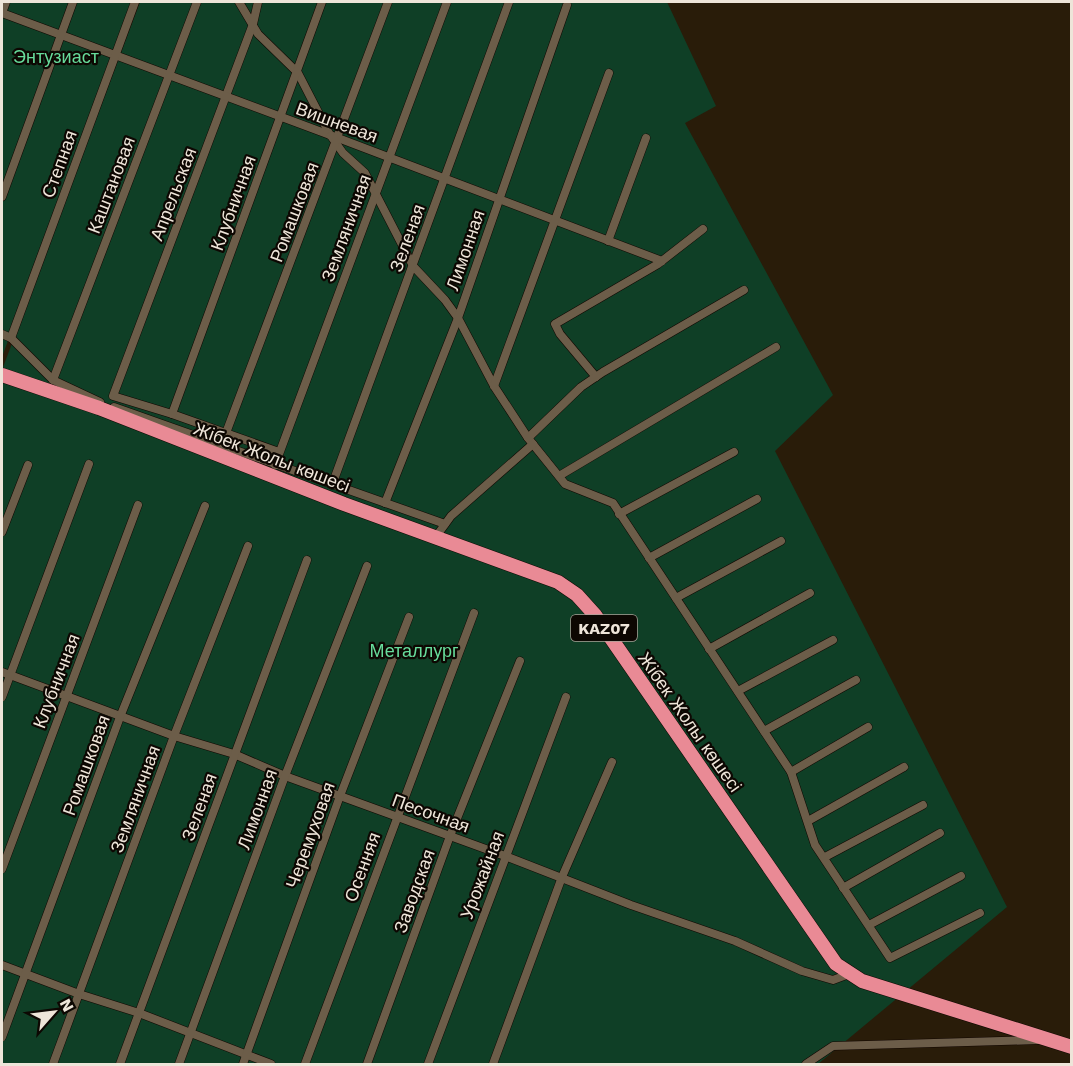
<svg xmlns="http://www.w3.org/2000/svg" width="1073" height="1066" viewBox="0 0 1073 1066" font-family="'Work Sans',sans-serif">
	<style>
		.green { fill: #0f3f26 }
		.lines { fill: none; stroke-linecap: round; stroke-linejoin: round }
		.street-casing { stroke: #110600; stroke-width: 9 }
		.highway-casing { stroke: #110600; stroke-width: 15 }
		.street { stroke: #6c5d49; stroke-width: 8 }
		.highway { stroke: #e98a95; stroke-width: 14 }
		.labels { text-anchor: middle; dominant-baseline: central; stroke-width: 4.5; stroke-linejoin: round; paint-order: stroke }
		.shield { fill: #0d0702; stroke: #aaa298; stroke-width: 1.5 }
		.shield-label { font-size: 16px; font-weight: bold; fill: #eee5d9 }
		.park-label { font-size: 18px; fill: #67dc9b; stroke: #0d0702 }
		.street-label { font-size: 18px; fill: #eee5d9; stroke: #0d0702 }
	</style>
	<rect width="100%" height="100%" fill="#291c09"/>
	<g class="green">
		<polygon points="2,2 133,2 2,357"/>
		<polygon points="140,2 667,2 716,106 685,123 833,395 775,451 1007,907 818,1064 2,1064 2,370"/>
	</g>
	<g class="lines">
		<g class="street-casing">
			<g id="street">
				<polyline points="239,2 258,34 298,73 330,135"/>
				<polyline points="258,2 253,24 113,396 172,414 279,452"/>
				<polyline points="2,13 338,138 662,261"/>
				<polyline points="2,13 6,2"/>
				<polyline points="331,136 343,153 365,173 413,266 445,300 458,318 494,386 528,438 565,484 613,503 791,772 815,845 890,958 980,913"/>
				<polyline points="2,197 73,2"/>
				<polyline points="608,241 646,138"/>
				<polyline points="2,334 11,338 53,380 100,402"/>
				<polyline points="11,338 135,2"/>
				<polyline points="596,377 560,334 555,324 658,264 703,229"/>
				<polyline points="53,380 197,2"/>
				<polyline points="494,386 609,73"/>
				<polyline points="114,407 445,524"/>
				<polyline points="172,414 322,2"/>
				<polyline points="226,433 388,2"/>
				<polyline points="528,438 581,387 603,372 744,290"/>
				<polyline points="275,465 447,2"/>
				<polyline points="559,476 776,347"/>
				<polyline points="332,485 509,2"/>
				<polyline points="385,503 458,318 567,5"/>
				<polyline points="619,514 734,452"/>
				<polyline points="2,532 28,465"/>
				<polyline points="435,538 451,516 533,444"/>
				<polyline points="649,558 757,499"/>
				<polyline points="676,598 781,541"/>
				<polyline points="709,649 810,593"/>
				<polyline points="2,672 174,736 234,754 285,776 505,856 631,905 735,941 802,971 833,980 849,974"/>
				<polyline points="738,691 833,640"/>
				<polyline points="2,697 89,464"/>
				<polyline points="764,731 856,680"/>
				<polyline points="791,772 868,727"/>
				<polyline points="808,821 904,767"/>
				<polyline points="825,857 923,805"/>
				<polyline points="2,869 138,505"/>
				<polyline points="843,888 940,833"/>
				<polyline points="869,925 961,876"/>
				<polyline points="2,965 79,994 139,1013 271,1064"/>
				<polyline points="2,1037 120,717 205,506"/>
				<polyline points="53,1064 174,736 248,546"/>
				<polyline points="120,1064 307,560"/>
				<polyline points="179,1064 285,776 367,566"/>
				<polyline points="243,1064 340,796 409,617"/>
				<polyline points="305,1064 474,613"/>
				<polyline points="367,1064 450,836 520,661"/>
				<polyline points="428,1064 566,697"/>
				<polyline points="493,1064 562,877 612,762"/>
				<polyline points="806,1064 833,1046 1038,1040"/>
			</g>
		</g>
		<g class="highway-casing">
			<polyline id="highway" points="2,375 99,408 344,504 558,582 577,595 595,615 836,964 862,981 1072,1047"/>
		</g>
		<use href="#street" class="street"/>
		<use href="#highway" class="highway"/>
	</g>
	<g class="labels">
		<rect class="shield" x="571" y="615" width="66" height="26" rx="4.5"/>
		<g class="shield-label">
			<text x="604" y="628">KAZ07</text>
		</g>
		<g class="park-label">
			<text x="56" y="56">Энтузиаст</text>
			<text x="414" y="650">Металлург</text>
		</g>
		<g class="street-label">
			<text transform="translate(337 122) rotate(20)">Вишневая</text>
			<text transform="translate(59 164) rotate(-70)">Степная</text>
			<text transform="translate(111 185) rotate(-69)">Каштановая</text>
			<text transform="translate(173 194) rotate(-69)">Апрельская</text>
			<text transform="translate(233 203) rotate(-70)">Клубничная</text>
			<text transform="translate(294 212) rotate(-69)">Ромашковая</text>
			<text transform="translate(346 228) rotate(-70)">Земляничная</text>
			<text transform="translate(407 238) rotate(-70)">Зеленая</text>
			<text transform="translate(465 250) rotate(-71)">Лимонная</text>
			<text transform="translate(272 457) rotate(21)">Жібек Жолы көшесі</text>
			<text transform="translate(56 681) rotate(-69)">Клубничная</text>
			<text transform="translate(690 722) rotate(55)">Жібек Жолы көшесі</text>
			<text transform="translate(86 765) rotate(-70)">Ромашковая</text>
			<text transform="translate(135 799) rotate(-70)">Земляничная</text>
			<text transform="translate(199 807) rotate(-70)">Зеленая</text>
			<text transform="translate(257 809) rotate(-70)">Лимонная</text>
			<text transform="translate(431 813) rotate(20)">Песочная</text>
			<text transform="translate(310 835) rotate(-70)">Черемуховая</text>
			<text transform="translate(362 867) rotate(-70)">Осенняя</text>
			<text transform="translate(482 875) rotate(-69)">Урожайная</text>
			<text transform="translate(414 891) rotate(-70)">Заводская</text>
		</g>
	</g>
	<rect width="1073" height="1066" fill="none" stroke="#eee5d9" stroke-width="6"/>
	<g transform="translate(54 1012) rotate(62)" stroke="#0d0702" stroke-width="4.5" paint-order="stroke">
	<path d="M0-4.5L10 22L0 15L-10 22Z" fill="#eee5d9"/>
	<text y="-9" font-size="16" font-weight="bold" text-anchor="middle" fill="#eee5d9">N</text>
	</g>
</svg>
